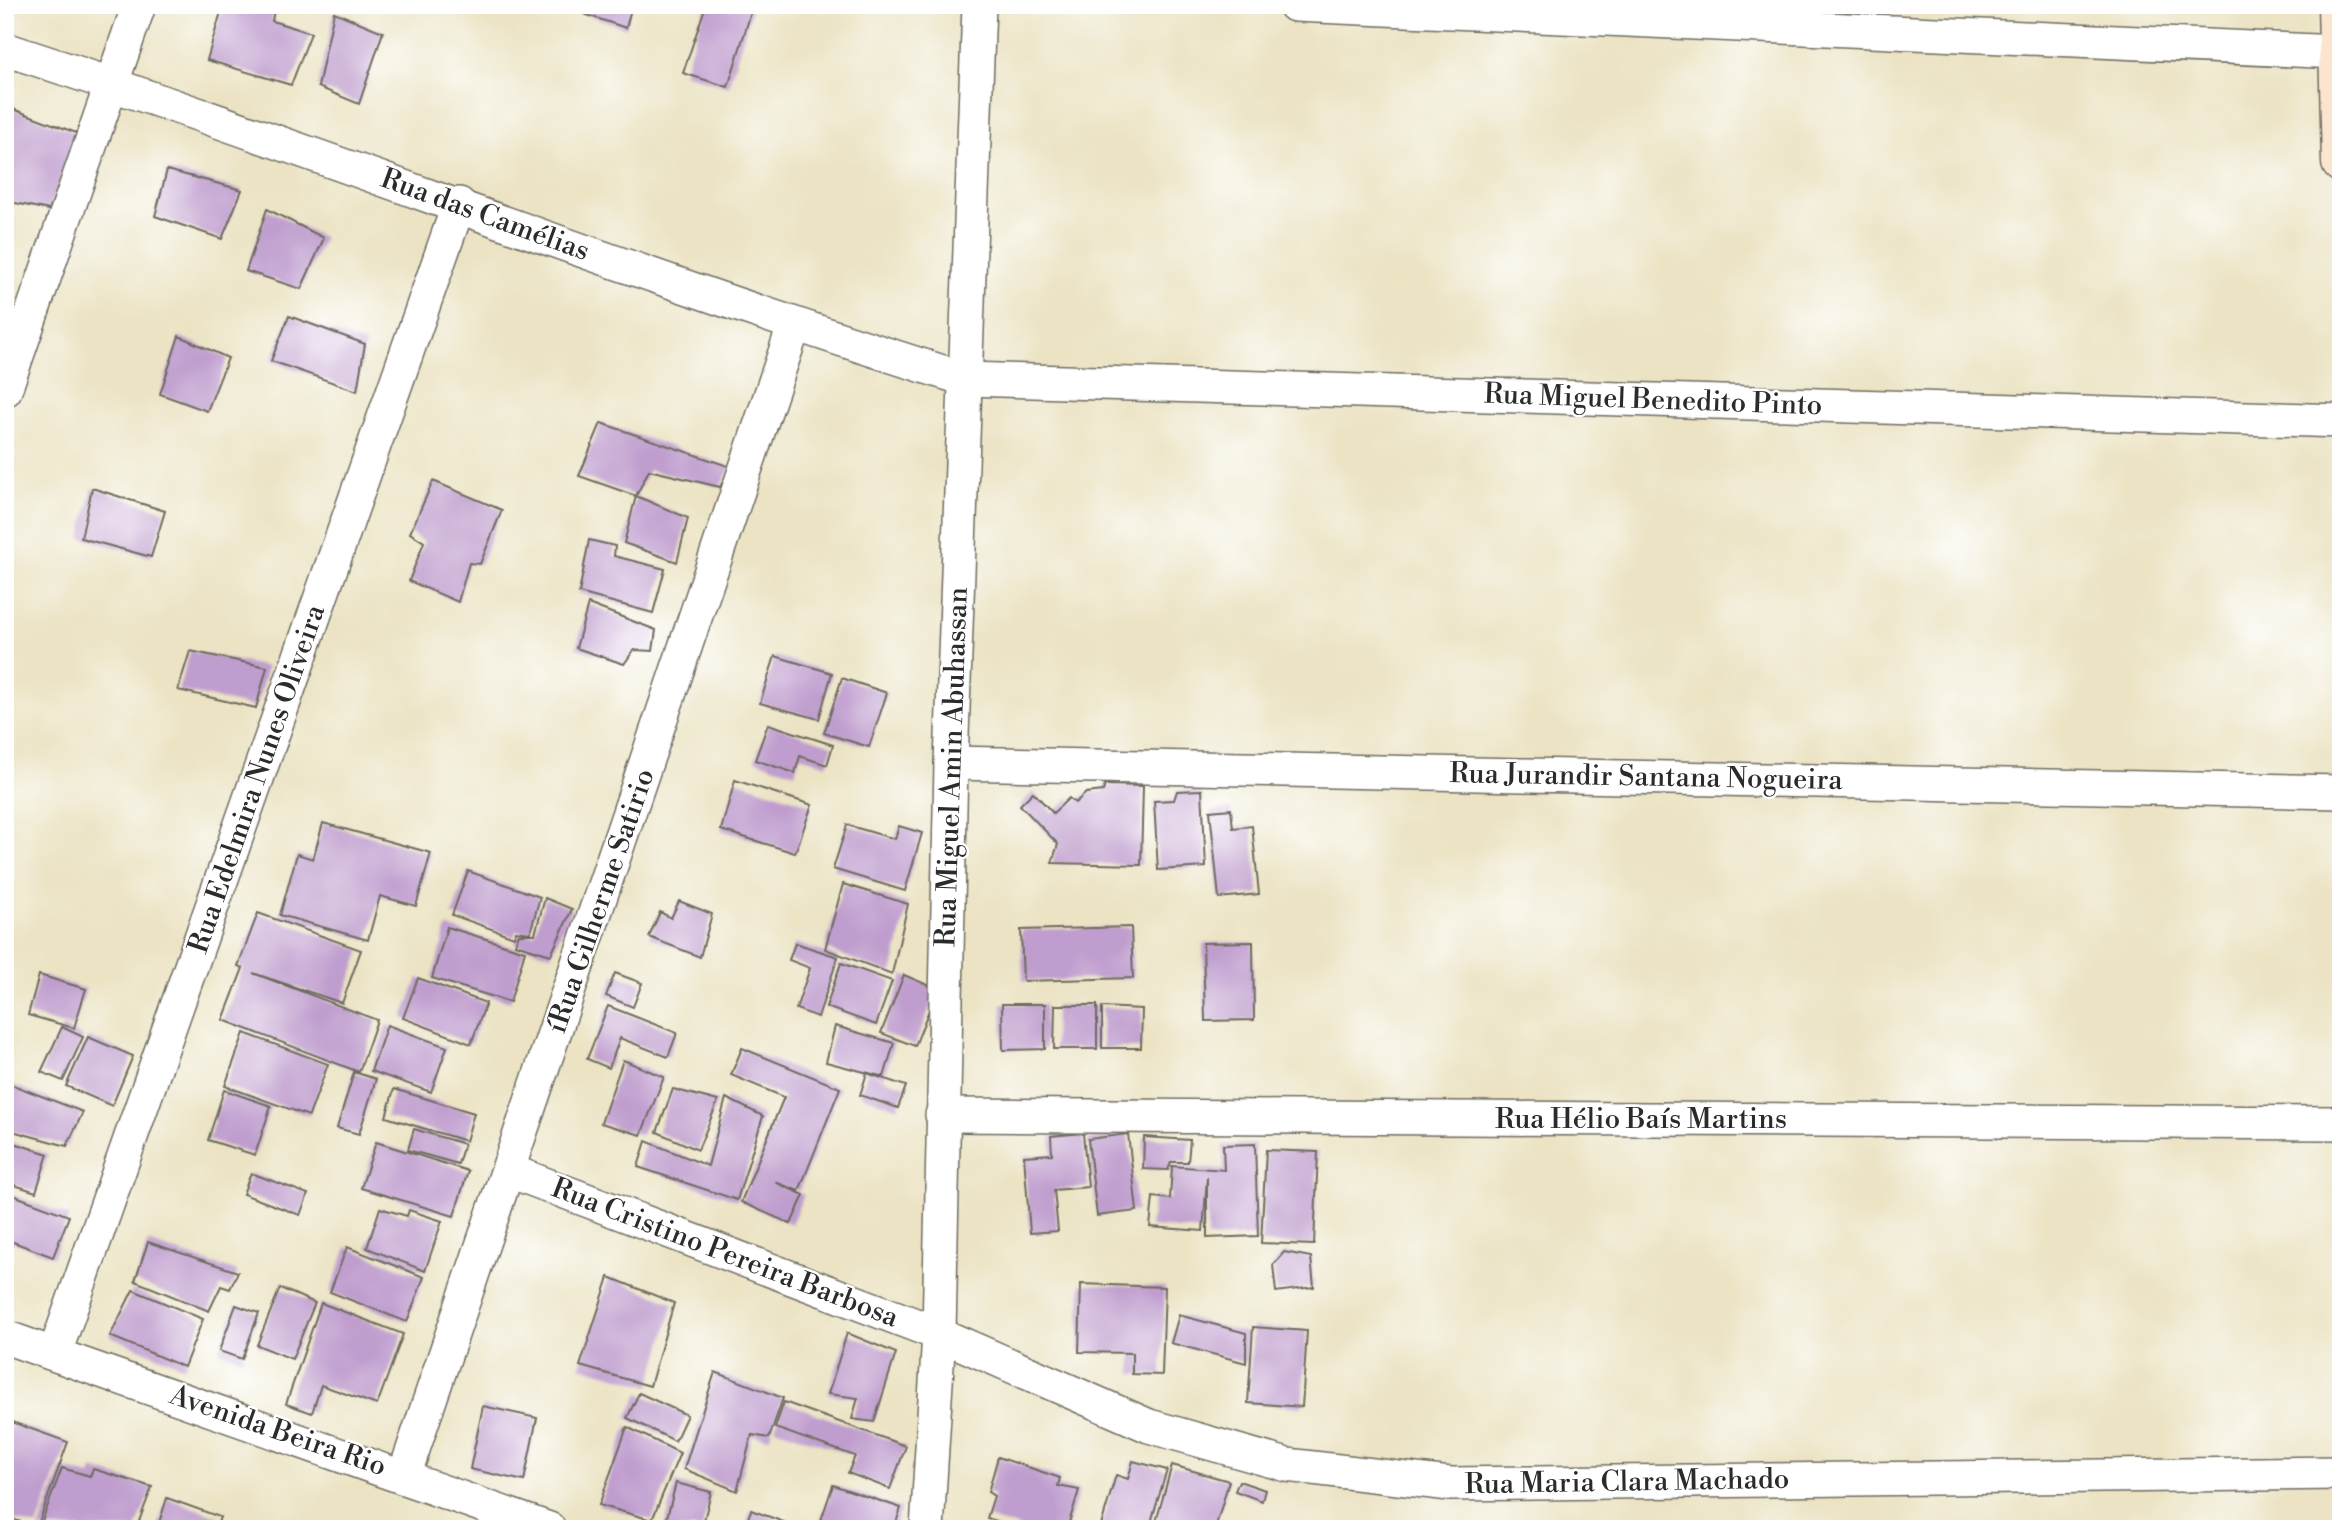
<svg xmlns="http://www.w3.org/2000/svg" width="2346" height="1534" viewBox="0 0 2346 1534" font-family="'Libre Bodoni',serif">
	<style>
		.building { fill: #bf9dce }
		.lines { fill: none; stroke-linecap: round; stroke-linejoin: round }
		.street-casing { stroke: #6e6b60; stroke-width: 36 }
		.secondary-casing { stroke: #6e6b60; stroke-width: 41 }
		.street { stroke: #fff; stroke-width: 33 }
		.secondary { stroke: #fbe5cf; stroke-width: 38 }
		.labels { text-anchor: middle; dominant-baseline: central; stroke-width: 5; stroke-linejoin: round; paint-order: stroke }
		.street-label { font-size: 28px; fill: #2b2b2b; stroke: #fff }
	</style>
	<rect width="100%" height="100%" fill="#fff"/>
	<filter id="ink" filterUnits="userSpaceOnUse"><feTurbulence type="fractalNoise" baseFrequency=".0143" numOctaves="2"/><feDisplacementMap in="SourceGraphic" scale="14" xChannelSelector="R" yChannelSelector="G"/><feConvolveMatrix kernelMatrix="1 2 1 2 8 2 1 2 1" color-interpolation-filters="sRGB"/></filter>
	<filter id="wash" filterUnits="userSpaceOnUse"><feTurbulence type="fractalNoise" baseFrequency=".00686" numOctaves="4" result="noise"/><feDisplacementMap in="SourceGraphic" scale="28" xChannelSelector="R" yChannelSelector="G"/><feGaussianBlur stdDeviation="1.57" result="paint"/><feColorMatrix in="noise" values="0 0 0 0 0 0 0 0 0 0 0 0 0 0 0 0 0 1.4 0 .05"/><feComposite in="paint" operator="in"/></filter>
	<g filter="url(#wash)">
		<rect width="100%" height="100%" fill="#ebe3c3"/>
		<g id="blocks">
			<g class="building">
				<polygon points="223,5 275,5 272,21 311,33 291,85 207,60"/>
				<polygon points="586,5 632,5 626,28 584,14"/>
				<polygon points="706,5 752,9 728,87 683,73"/>
				<polygon points="334,12 383,32 359,104 318,87"/>
				<polygon points="5,106 82,135 49,210 5,201"/>
				<polygon points="167,170 242,190 222,239 155,216"/>
				<polygon points="267,209 324,238 301,289 246,271"/>
				<polygon points="289,316 365,344 357,391 271,361"/>
				<polygon points="179,336 228,358 207,411 160,394"/>
				<polygon points="601,423 731,467 720,487 649,470 636,496 688,518 677,562 624,543 636,496 579,476"/>
				<polygon points="433,481 502,510 480,564 469,563 458,602 409,581 424,542 410,533"/>
				<polygon points="92,488 165,511 151,557 81,538"/>
				<polygon points="589,540 615,546 614,556 665,569 653,613 579,593"/>
				<polygon points="588,604 656,630 653,651 634,650 624,664 576,648"/>
				<polygon points="190,651 267,667 256,708 178,690"/>
				<polygon points="775,656 832,673 819,719 760,703"/>
				<polygon points="842,678 887,693 869,747 824,733"/>
				<polygon points="768,724 833,745 827,765 800,756 795,773 755,760"/>
				<polygon points="735,780 812,805 795,853 721,830"/>
				<polygon points="1105,785 1143,786 1141,865 1052,863 1058,844 1020,805 1033,792 1053,813 1069,798 1075,803 1086,793 1103,791"/>
				<polygon points="1202,790 1206,867 1158,870 1154,801 1174,800 1177,791"/>
				<polygon points="1231,809 1233,828 1252,826 1259,894 1219,898 1210,811"/>
				<polygon points="323,823 431,853 416,906 380,896 368,940 280,915 297,854 313,859"/>
				<polygon points="847,825 895,839 899,826 922,833 905,891 833,869"/>
				<polygon points="468,871 540,897 530,933 516,931 514,937 452,915"/>
				<polygon points="843,884 908,904 892,974 825,949"/>
				<polygon points="545,898 572,909 551,955 515,944 519,934 535,934"/>
				<polygon points="679,901 712,914 700,957 649,937 660,912 671,918"/>
				<polygon points="258,913 361,950 342,1003 253,973 377,1020 359,1072 223,1020 243,968 238,966"/>
				<polygon points="447,927 525,951 510,1002 432,978"/>
				<polygon points="1131,927 1133,978 1023,981 1021,930"/>
				<polygon points="1253,942 1254,1020 1205,1021 1203,943"/>
				<polygon points="795,943 838,957 818,1017 796,1009 810,968 789,960"/>
				<polygon points="841,963 892,981 876,1025 826,1007"/>
				<polygon points="615,973 642,983 633,1007 606,996"/>
				<polygon points="39,975 86,989 74,1028 28,1015"/>
				<polygon points="904,975 937,989 915,1046 881,1033"/>
				<polygon points="418,978 486,1003 471,1044 403,1018"/>
				<polygon points="1002,1004 1045,1004 1045,1049 1003,1050"/>
				<polygon points="1055,1005 1097,1005 1097,1049 1054,1049"/>
				<polygon points="608,1006 677,1033 668,1057 620,1038 609,1068 587,1059"/>
				<polygon points="1102,1007 1142,1009 1141,1048 1102,1048"/>
				<polygon points="387,1025 447,1047 431,1092 371,1071"/>
				<polygon points="835,1026 894,1043 884,1077 826,1062"/>
				<polygon points="62,1027 83,1037 63,1081 41,1072"/>
				<polygon points="244,1033 328,1064 309,1116 225,1086"/>
				<polygon points="88,1037 133,1056 112,1106 66,1086"/>
				<polygon points="742,1048 840,1088 799,1191 775,1182 804,1195 791,1224 741,1202 784,1097 731,1075"/>
				<polygon points="623,1060 664,1077 641,1135 601,1123"/>
				<polygon points="354,1072 376,1079 359,1134 337,1128"/>
				<polygon points="867,1073 906,1086 898,1108 860,1095"/>
				<polygon points="5,1082 83,1112 67,1146 5,1129"/>
				<polygon points="394,1089 474,1113 466,1141 386,1117"/>
				<polygon points="673,1089 718,1101 698,1150 657,1132"/>
				<polygon points="224,1090 271,1106 255,1155 208,1140"/>
				<polygon points="726,1098 763,1116 737,1200 638,1167 646,1141 708,1166"/>
				<polygon points="414,1129 464,1144 458,1164 408,1150"/>
				<polygon points="1083,1133 1088,1187 1054,1190 1058,1231 1030,1233 1024,1156 1052,1154 1051,1136"/>
				<polygon points="1128,1134 1137,1211 1097,1216 1088,1139"/>
				<polygon points="1144,1137 1190,1140 1188,1162 1171,1162 1168,1170 1143,1169"/>
				<polygon points="5,1140 48,1154 36,1192 5,1182"/>
				<polygon points="376,1142 468,1171 454,1216 361,1188"/>
				<polygon points="1255,1144 1258,1236 1207,1238 1207,1177 1203,1231 1150,1227 1153,1197 1170,1199 1172,1166 1224,1170 1223,1145"/>
				<polygon points="1266,1150 1318,1152 1314,1245 1261,1243"/>
				<polygon points="251,1173 308,1194 300,1215 243,1194"/>
				<polygon points="5,1192 69,1216 53,1257 5,1239"/>
				<polygon points="380,1208 407,1216 409,1210 442,1221 425,1271 367,1248"/>
				<polygon points="148,1242 238,1272 230,1289 221,1286 209,1311 135,1281"/>
				<polygon points="347,1247 424,1277 407,1322 330,1292"/>
				<polygon points="1284,1252 1311,1257 1314,1287 1276,1292 1273,1265"/>
				<polygon points="609,1277 674,1303 650,1386 580,1366"/>
				<polygon points="1081,1284 1165,1287 1162,1375 1132,1374 1132,1353 1079,1352"/>
				<polygon points="280,1288 315,1303 292,1359 257,1345"/>
				<polygon points="133,1290 203,1319 184,1367 110,1336"/>
				<polygon points="321,1303 403,1334 377,1405 321,1385 312,1413 286,1404"/>
				<polygon points="236,1305 259,1313 242,1359 219,1351"/>
				<polygon points="1179,1315 1246,1333 1246,1363 1171,1343"/>
				<polygon points="1253,1327 1307,1331 1302,1407 1248,1403"/>
				<polygon points="847,1333 896,1353 874,1422 852,1419 858,1398 828,1394"/>
				<polygon points="715,1372 783,1398 769,1438 752,1435 737,1491 684,1469"/>
				<polygon points="639,1393 687,1415 675,1441 627,1418"/>
				<polygon points="784,1402 906,1446 890,1489 848,1473 855,1456 775,1428"/>
				<polygon points="483,1406 537,1418 524,1481 470,1469"/>
				<polygon points="12,1422 68,1442 37,1527 5,1517 5,1442"/>
				<polygon points="627,1427 680,1453 652,1520 599,1505"/>
				<polygon points="998,1457 1060,1478 1058,1486 1079,1490 1067,1529 1023,1529 987,1518 994,1496 988,1492"/>
				<polygon points="1133,1461 1167,1470 1149,1529 1100,1529 1116,1475 1128,1479"/>
				<polygon points="1172,1465 1229,1481 1215,1529 1154,1529"/>
				<polygon points="62,1468 90,1476 93,1469 152,1487 136,1529 39,1529"/>
				<polygon points="1239,1481 1265,1490 1262,1501 1235,1491"/>
				<polygon points="676,1483 711,1492 702,1529 664,1529"/>
				<polygon points="833,1485 901,1508 894,1529 856,1529 844,1525 842,1529 818,1529"/>
				<polygon points="167,1498 220,1517 216,1529 157,1529"/>
				<polygon points="751,1510 800,1528 800,1529 744,1529"/>
			</g>
		</g>
	</g>
	<g filter="url(#ink)">
		<use href="#blocks" fill-opacity="0" stroke="#6e6b60" stroke-width="2"/>
		<g class="lines">
			<g class="street-casing">
				<g id="street">
					<polyline points="1295,5 2338,52"/>
					<path d="M5,49C327,154 642,279 965,379L2341,421"/>
					<polyline points="5,390 139,5"/>
					<polyline points="951,763 2341,792"/>
					<polyline points="942,1115 2341,1123"/>
					<polyline points="510,1171 939,1334 1149,1426 1287,1465 1450,1484 2341,1473"/>
					<polyline points="5,1337 549,1529"/>
					<polyline points="55,1353 459,204"/>
					<polyline points="404,1476 794,326"/>
					<polyline points="927,1529 939,1334 951,763 979,5"/>
				</g>
			</g>
			<g class="secondary-casing">
				<polyline id="secondary" points="2337,5 2341,163"/>
			</g>
			<use href="#street" class="street"/>
			<use href="#secondary" class="secondary"/>
		</g>
	</g>
	<g class="labels">
		<g class="street-label">
			<text transform="translate(485 215) rotate(20)">Rua das Camélias</text>
			<text transform="translate(1653 400) rotate(2)">Rua Miguel Benedito Pinto</text>
			<text transform="translate(952 767) rotate(-88)">Rua Miguel Amin Abuhassan</text>
			<text transform="translate(1646 777) rotate(1)">Rua Jurandir Santana Nogueira</text>
			<text transform="translate(257 779) rotate(-71)">Rua Edelmira Nunes Oliveira</text>
			<text transform="translate(601 901) rotate(-71)">íRua Gilherme Satirio</text>
			<text x="1641" y="1119">Rua Hélio Baís Martins</text>
			<text transform="translate(725 1253) rotate(21)">Rua Cristino Pereira Barbosa</text>
			<text transform="translate(278 1431) rotate(19)">Avenida Beira Rio</text>
			<text transform="translate(1627 1482) rotate(-1)">Rua Maria Clara Machado</text>
		</g>
	</g>
	<rect width="2346" height="1534" fill="none" stroke="#fff" stroke-width="28"/>
</svg>
